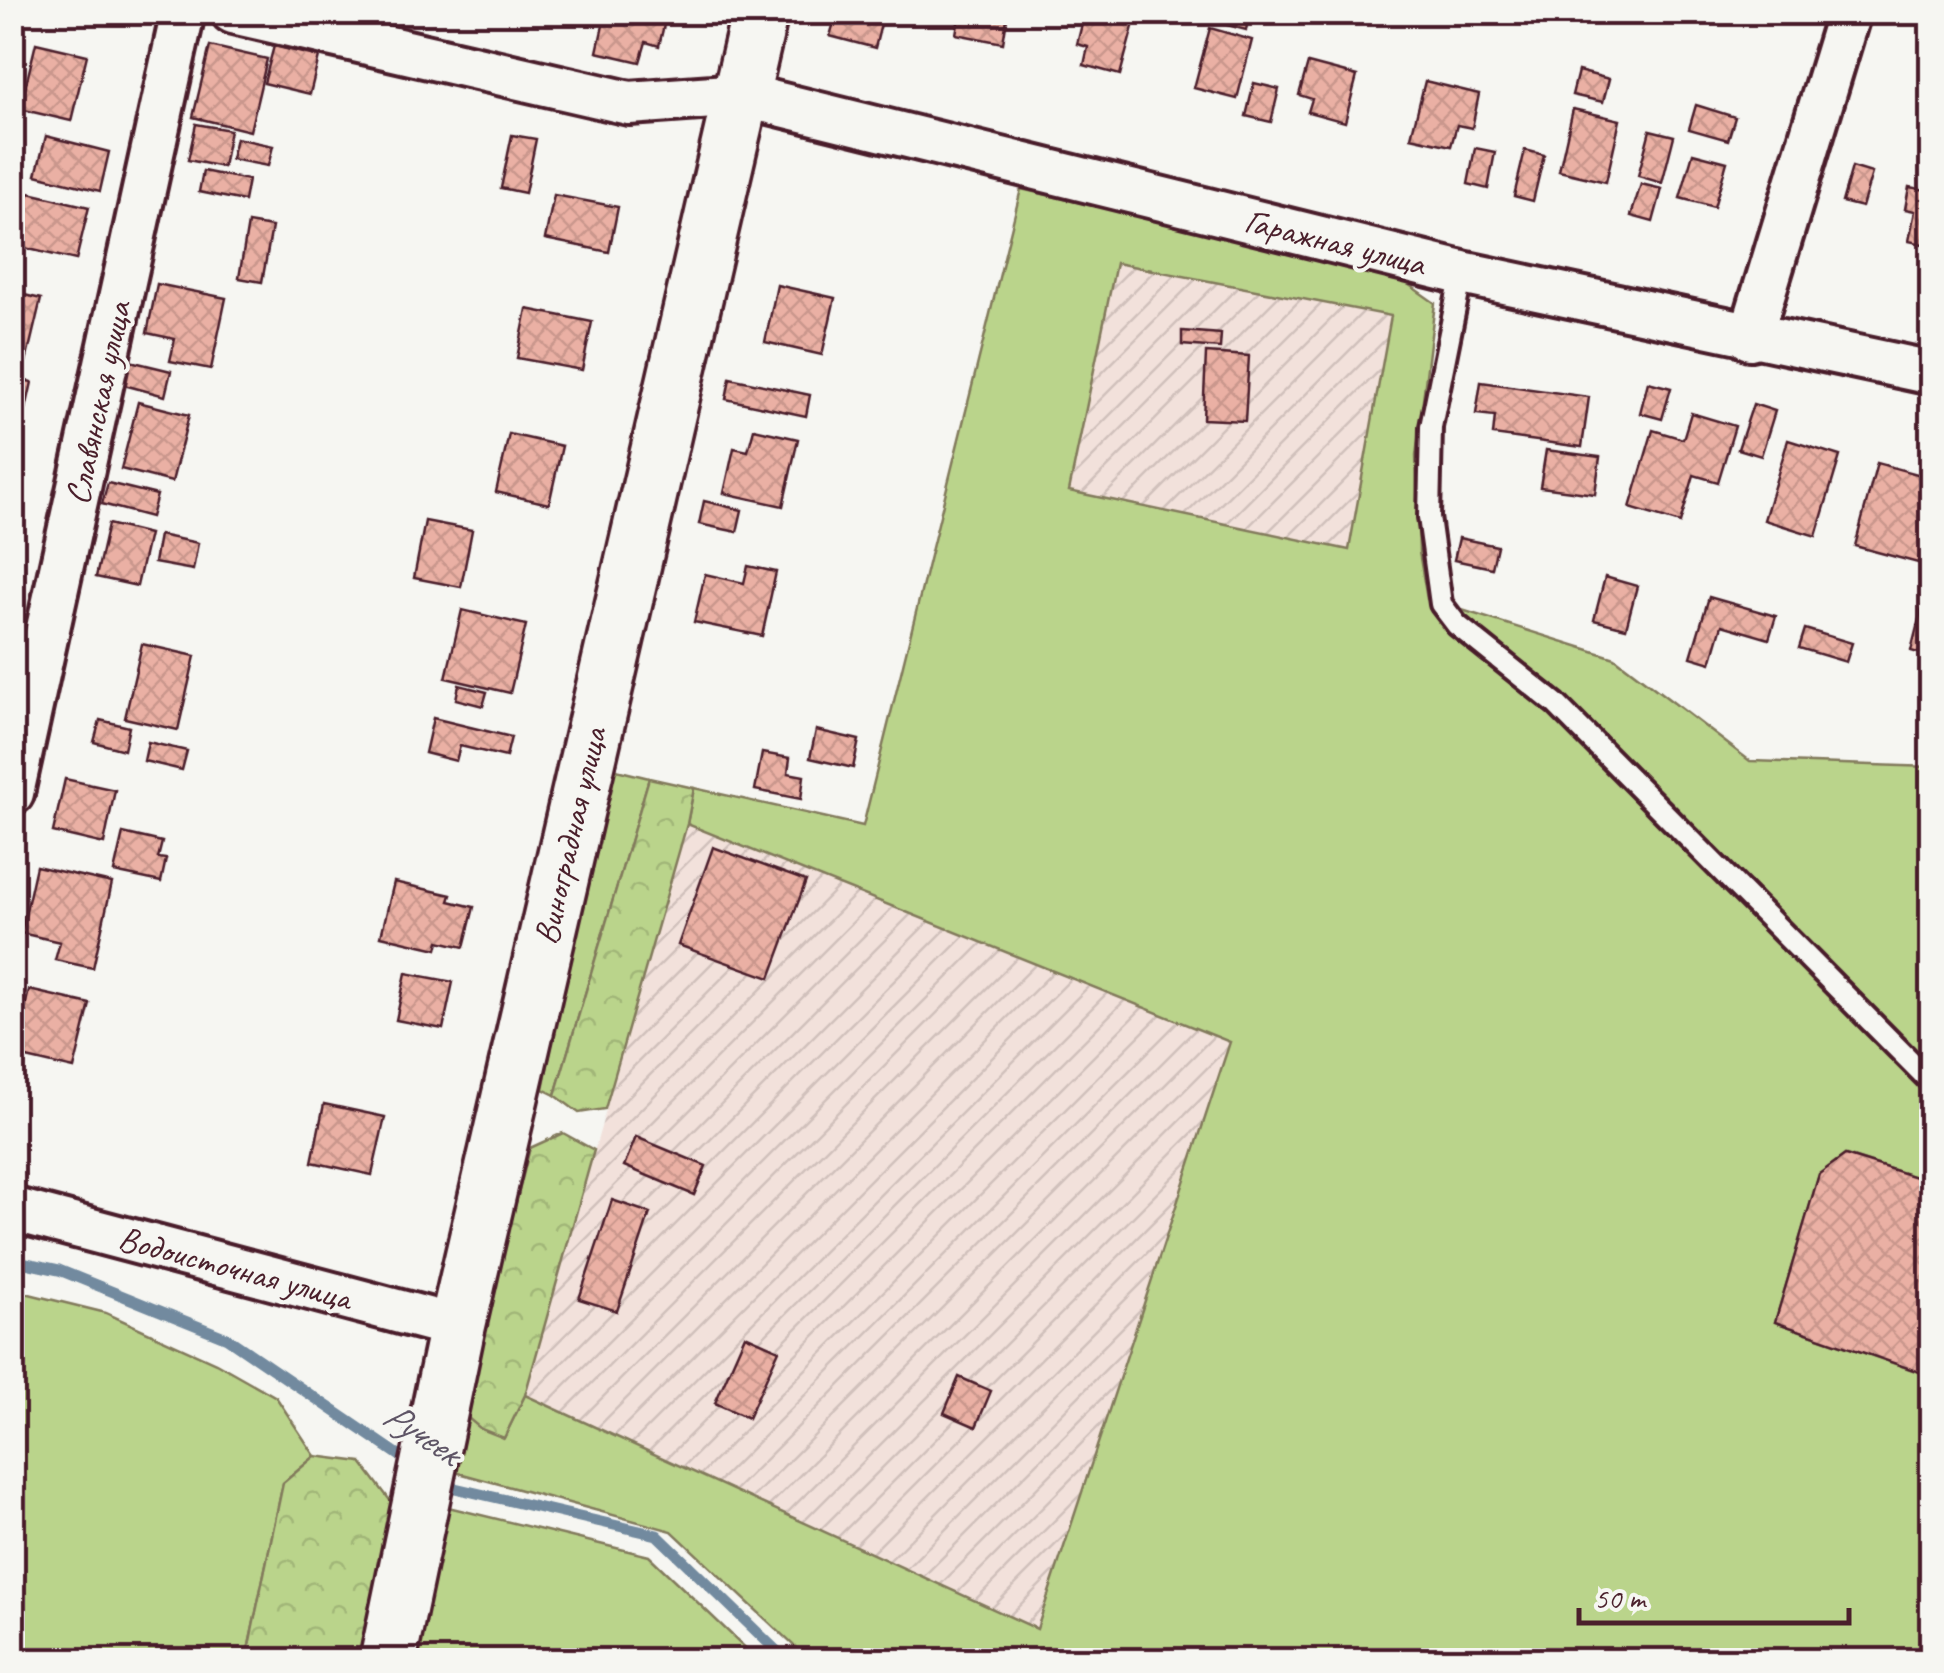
<svg xmlns="http://www.w3.org/2000/svg" width="1944" height="1673" viewBox="0 0 1944 1673" font-family="Caveat,sans-serif">
	<style>
		.industrial { fill: url(#industrial-furrows) }
		.green { fill: #bad48b; stroke: #827a5b; stroke-width: 2.5; fill-rule: evenodd }
		.forest { fill: url(#forest-crowns); stroke: #827a5b; stroke-width: 2.5 }
		.lines { fill: none; stroke-linecap: round; stroke-linejoin: round }
		.stream { stroke: #728a9f; stroke-width: 11 }
		.building { fill: url(#building-cross-hatch); stroke: #4a1f2b; stroke-width: 2.5 }
		.lane-casing { stroke: #4a1f2b; stroke-width: 28 }
		.street-casing { stroke: #4a1f2b; stroke-width: 50 }
		.secondary-casing { stroke: #4a1f2b; stroke-width: 62 }
		.lane { stroke: #f6f6f2; stroke-width: 20 }
		.street { stroke: #f6f6f2; stroke-width: 42 }
		.secondary { stroke: #f6f6f2; stroke-width: 55 }
		.labels { text-anchor: middle; dominant-baseline: central; stroke-width: 8; stroke-linejoin: round; paint-order: stroke }
		.street-label { font-size: 35px; fill: #4a1f2b; stroke: #f6f6f2 }
		.water-label { font-size: 38px; font-style: italic; fill: #5e5465; stroke: #f6f6f2 }
	</style>
	<defs>
		<pattern id="industrial-furrows" width="10" height="10" patternUnits="userSpaceOnUse" patternTransform="scale(2.5)"><rect width="10" height="10" fill="#f2e1db"/><path d="M-1 1l2-2M0 10L10 0M9 11l2-2" fill="none" stroke="#d1c1bc"/></pattern>
		<pattern id="forest-crowns" width="20" height="18" patternUnits="userSpaceOnUse" patternTransform="scale(2.5)"><rect width="20" height="18" fill="#bad48b"/><path d="M2 6a3 3 0 1 1 6 0M12 15a3 3 0 1 1 6 0" fill="none" stroke="#a1b678"/></pattern>
		<pattern id="building-cross-hatch" width="8" height="8" patternUnits="userSpaceOnUse" patternTransform="scale(2.5)"><rect width="8" height="8" fill="#eab0a4"/><path d="M0 0l8 8M0 8l8-8" fill="none" stroke="#ca978d"/></pattern>
	</defs>
	<rect width="100%" height="100%" fill="#f6f6f2"/>
	<filter id="ink" filterUnits="userSpaceOnUse"><feTurbulence type="fractalNoise" baseFrequency=".01" numOctaves="2"/><feDisplacementMap in="SourceGraphic" scale="20" xChannelSelector="R" yChannelSelector="G"/><feConvolveMatrix kernelMatrix="1 2 1 2 8 2 1 2 1" color-interpolation-filters="sRGB"/></filter>
	<g filter="url(#ink)">
		<g class="industrial">
			<polygon points="1116,263 1391,317 1349,550 1068,492"/>
			<polygon points="687,824 1230,1042 1037,1630 525,1395"/>
		</g>
		<g class="green">
			<path d="M1021,189L1395,275L1435,303L1416,456L1419,552L1427,599L1615,658L1750,761L1931,767V1182L1846,1155L1819,1175L1775,1322L1924,1374L1931,1351V1660H809L672,1531L448,1470L462,1413L504,1438L525,1395L1037,1629L1230,1042L687,824L694,788L863,826ZM1116,263L1391,316L1349,550L1069,491Z"/>
			<polygon points="608,768 649,778 555,1095 543,1089"/>
			<polygon points="13,1290 106,1313 216,1363 276,1397 315,1456 283,1483 246,1660 13,1660"/>
			<polygon points="444,1506 649,1556 758,1660 409,1660"/>
		</g>
		<g class="forest">
			<polygon points="649,778 694,788 687,824 605,1109 579,1113 555,1095"/>
			<polygon points="563,1133 594,1150 525,1395 504,1438 481,1429 462,1413 530,1148"/>
			<polygon points="315,1456 361,1462 392,1503 358,1660 246,1660 283,1483"/>
		</g>
		<g class="lines">
			<g class="stream">
				<polyline points="12,1260 59,1270 227,1338 415,1466"/>
				<polyline points="442,1485 657,1535 786,1660"/>
			</g>
		</g>
		<g class="building">
			<polygon points="606,12 667,12 659,46 646,42 640,62 597,52"/>
			<polygon points="837,12 884,12 875,48 830,36"/>
			<polygon points="960,12 1008,12 1003,43 956,34"/>
			<polygon points="1085,12 1134,23 1120,75 1084,65 1088,47 1077,44"/>
			<polygon points="1214,12 1250,12 1246,30 1212,21"/>
			<polygon points="1210,28 1252,40 1237,99 1194,88"/>
			<polygon points="36,43 87,55 71,121 20,109"/>
			<polygon points="210,46 267,59 250,131 193,117"/>
			<polygon points="274,46 319,57 310,94 264,83"/>
			<polygon points="1308,63 1357,76 1345,122 1308,112 1312,99 1299,95"/>
			<polygon points="1578,71 1609,79 1603,102 1572,95"/>
			<polygon points="1425,81 1479,94 1472,128 1457,125 1451,146 1411,137"/>
			<polygon points="1254,83 1279,89 1271,122 1246,116"/>
			<polygon points="1696,105 1735,117 1728,140 1689,129"/>
			<polygon points="1573,109 1620,120 1606,182 1559,171"/>
			<polygon points="196,124 230,130 223,167 188,160"/>
			<polygon points="1650,130 1674,136 1662,183 1638,176"/>
			<polygon points="512,135 536,139 525,193 501,188"/>
			<polygon points="46,136 109,152 100,191 36,175"/>
			<polygon points="236,138 273,146 268,166 231,159"/>
			<polygon points="1475,148 1495,152 1488,189 1468,184"/>
			<polygon points="1525,150 1544,155 1533,201 1514,196"/>
			<polygon points="1693,153 1727,162 1714,207 1680,198"/>
			<polygon points="1852,167 1872,173 1862,207 1842,202"/>
			<polygon points="203,171 248,180 244,201 199,192"/>
			<polygon points="1641,184 1662,189 1653,222 1631,216"/>
			<polygon points="1909,187 1932,191 1932,246 1909,241 1915,211 1905,209"/>
			<polygon points="29,193 89,207 76,260 16,246"/>
			<polygon points="554,195 618,207 609,252 545,239"/>
			<polygon points="12,203 20,205 15,245 12,244"/>
			<polygon points="248,223 272,227 262,282 239,278"/>
			<polygon points="157,284 226,298 211,369 170,361 175,339 147,333"/>
			<polygon points="777,285 835,298 822,355 765,342"/>
			<polygon points="12,292 41,299 25,366 12,363"/>
			<polygon points="527,309 592,322 582,370 517,358"/>
			<polygon points="1182,331 1221,334 1220,348 1182,345"/>
			<polygon points="1206,353 1249,356 1245,421 1203,419"/>
			<polygon points="130,361 171,371 165,396 124,385"/>
			<polygon points="12,378 32,382 19,441 12,440"/>
			<polygon points="730,378 810,395 806,416 726,399"/>
			<polygon points="1481,382 1589,397 1582,447 1493,435 1495,416 1476,414"/>
			<polygon points="1648,382 1671,388 1662,419 1640,413"/>
			<polygon points="138,402 189,415 172,482 121,469"/>
			<polygon points="1753,404 1775,411 1761,456 1738,449"/>
			<polygon points="1691,413 1735,426 1718,482 1694,475 1680,523 1630,508 1653,430 1683,439"/>
			<polygon points="754,429 798,439 783,506 724,493 734,448 748,451"/>
			<polygon points="509,434 562,446 549,504 496,492"/>
			<polygon points="1788,440 1840,456 1816,536 1764,520"/>
			<polygon points="1546,450 1600,457 1595,494 1540,487"/>
			<polygon points="1877,463 1932,478 1932,512 1918,563 1855,546"/>
			<polygon points="108,483 157,495 151,517 102,504"/>
			<polygon points="704,501 742,510 737,532 699,524"/>
			<polygon points="425,521 472,530 461,587 414,578"/>
			<polygon points="108,524 149,534 137,586 96,577"/>
			<polygon points="1932,534 1932,577 1921,574"/>
			<polygon points="159,535 198,543 193,570 154,563"/>
			<polygon points="1459,538 1497,546 1492,568 1454,560"/>
			<polygon points="12,560 23,562 18,587 12,585"/>
			<polygon points="748,566 776,572 762,636 694,622 705,574 744,583"/>
			<polygon points="1605,577 1637,586 1626,628 1594,620"/>
			<polygon points="1925,595 1932,597 1932,657 1911,651"/>
			<polygon points="1709,597 1776,616 1769,639 1722,625 1711,663 1691,657"/>
			<polygon points="462,610 526,625 510,693 446,678"/>
			<polygon points="1805,629 1852,643 1846,662 1799,648"/>
			<polygon points="142,644 195,656 178,730 125,718"/>
			<polygon points="459,685 487,692 483,706 456,699"/>
			<polygon points="433,718 511,737 506,757 460,746 456,761 425,753"/>
			<polygon points="100,720 129,727 124,750 94,742"/>
			<polygon points="816,730 859,740 853,768 810,758"/>
			<polygon points="148,742 187,751 182,770 144,761"/>
			<polygon points="762,753 790,758 788,773 804,776 801,799 755,790"/>
			<polygon points="65,779 115,790 104,844 53,832"/>
			<polygon points="123,833 162,842 158,858 166,859 161,882 114,872"/>
			<polygon points="713,847 806,881 770,978 678,945"/>
			<polygon points="36,866 112,883 93,968 55,960 60,942 21,933"/>
			<polygon points="394,882 451,895 449,901 474,907 464,947 439,941 437,949 381,936"/>
			<polygon points="406,973 453,982 443,1029 396,1020"/>
			<polygon points="29,990 90,1004 74,1069 14,1055"/>
			<polygon points="324,1104 385,1117 372,1175 312,1162"/>
			<polygon points="636,1137 706,1166 694,1195 624,1166"/>
			<polygon points="1845,1155 1932,1182 1932,1351 1925,1374 1775,1322 1819,1174"/>
			<polygon points="612,1200 650,1213 617,1311 579,1299"/>
			<polygon points="745,1335 779,1350 748,1418 715,1403"/>
			<polygon points="959,1377 991,1391 976,1427 944,1413"/>
		</g>
		<g class="lines">
			<g class="lane-casing">
				<polyline id="lane" points="1462,273 1431,427 1429,517 1441,604 1457,625 1556,704 1932,1083"/>
			</g>
			<g class="street-casing">
				<g id="street">
					<polyline points="233,12 629,103 742,95 1462,273 1932,373"/>
					<polyline points="1750,338 1849,12"/>
					<polyline points="12,793 183,12"/>
					<polyline points="12,1209 457,1327"/>
				</g>
			</g>
			<g class="secondary-casing">
				<polyline id="secondary" points="388,1660 457,1327 760,12"/>
			</g>
			<use href="#lane" class="lane"/>
			<use href="#street" class="street"/>
			<use href="#secondary" class="secondary"/>
		</g>
	</g>
	<g class="labels">
		<g class="street-label">
			<text transform="translate(1335 242) rotate(14)">Гаражная улица</text>
			<text transform="translate(98 403) rotate(-78)">Славянская улица</text>
			<text transform="translate(570 836) rotate(-77)">Виноградная улица</text>
			<text transform="translate(235 1268) rotate(15)">Водоисточная улица</text>
		</g>
		<g class="water-label">
			<text transform="translate(422 1433) rotate(33)">Ручеек</text>
		</g>
	</g>
	<rect width="1944" height="1673" fill="none" stroke="#f6f6f2" stroke-width="50"/>
	<rect x="25" y="25" width="1894" height="1623" fill="none" stroke="#4a1f2b" stroke-width="4" filter="url(#ink)"/>
	<path d="M1579 1608v15h270v-15" fill="none" stroke="#4a1f2b" stroke-width="5"/>
	<text x="1594" y="1608" font-size="30" fill="#4a1f2b" stroke="#f6f6f2" stroke-width="8" paint-order="stroke">50 m</text>
</svg>
